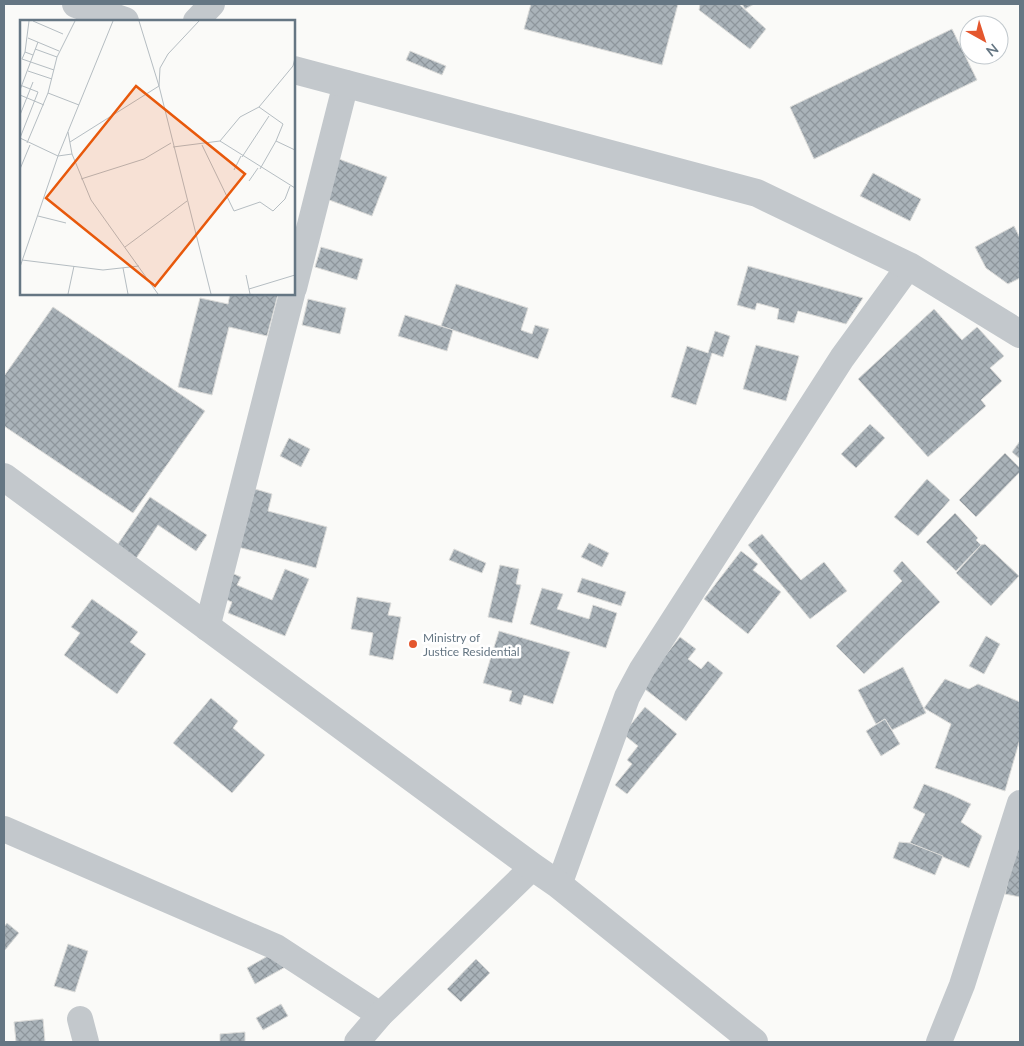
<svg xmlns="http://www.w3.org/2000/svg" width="1024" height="1046" viewBox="0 0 1024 1046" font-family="Lato,sans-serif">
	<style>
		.building { fill: url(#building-cross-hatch); stroke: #dcdcda }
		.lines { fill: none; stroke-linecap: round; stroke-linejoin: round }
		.minor { stroke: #c3c8cc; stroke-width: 26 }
		.tertiary { stroke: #c3c8cc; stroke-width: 28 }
		.poi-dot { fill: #e4572e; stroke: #fff; stroke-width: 2 }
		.labels { text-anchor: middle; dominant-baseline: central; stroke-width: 5; stroke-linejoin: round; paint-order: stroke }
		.poi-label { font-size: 12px; fill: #657683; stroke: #fff; text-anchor: start }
		.inset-road { fill: none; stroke: #b5bdc2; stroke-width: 1 }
		.view { fill: #e8590c; fill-opacity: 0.15; stroke: #e8590c; stroke-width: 2.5 }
		.inset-edge { fill: none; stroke: #657683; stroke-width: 2.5 }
	</style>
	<defs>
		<pattern id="building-cross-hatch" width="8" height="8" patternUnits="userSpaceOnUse" patternTransform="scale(1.25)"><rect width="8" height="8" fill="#aab3b9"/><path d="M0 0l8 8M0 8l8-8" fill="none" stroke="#8e969c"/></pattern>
	</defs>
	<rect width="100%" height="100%" fill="#fafaf8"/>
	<g class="building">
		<polygon points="531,4 678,4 662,65 524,29"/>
		<polygon points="700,4 739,4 766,29 750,49 699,10"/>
		<polygon points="742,4 754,4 745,9"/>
		<polygon points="952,29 977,80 814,159 790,107"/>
		<polygon points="410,51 446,66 442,75 406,60"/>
		<polygon points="339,159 387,177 372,216 324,198"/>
		<polygon points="873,173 921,199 910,221 860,196"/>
		<polygon points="1014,226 1020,238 1020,278 1008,284 986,268 975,247"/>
		<polygon points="321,247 363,259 357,280 315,267"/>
		<polygon points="748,266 863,298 846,324 798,311 794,323 777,319 779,309 757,303 755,310 737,305"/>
		<polygon points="456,284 528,308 521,330 532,334 535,325 549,329 538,359 441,326"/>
		<polygon points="230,294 278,294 267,336 229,327 212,395 178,387 200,298 228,304"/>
		<polygon points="308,299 346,308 340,334 302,325"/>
		<polygon points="53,307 205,411 133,513 4,426 4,376"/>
		<polygon points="934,309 962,340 977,327 1004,356 990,368 1002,381 981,400 986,406 928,457 858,379"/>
		<polygon points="405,315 453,330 447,351 398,336"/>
		<polygon points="715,331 730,336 723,357 712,353 696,405 671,397 687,346 708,353"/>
		<polygon points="756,345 799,356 786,401 743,389"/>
		<polygon points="870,424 885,438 856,468 841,454"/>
		<polygon points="289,438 310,449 301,467 280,456"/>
		<polygon points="1020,441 1020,459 1012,452"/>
		<polygon points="1005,453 1020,468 1020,472 976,517 959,500"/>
		<polygon points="927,479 950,500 918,536 894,517"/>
		<polygon points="255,489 272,494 268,511 327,527 316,568 238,547"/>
		<polygon points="150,497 207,535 196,551 158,525 135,560 116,547"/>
		<polygon points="955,513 978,538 976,540 981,545 956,571 926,542"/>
		<polygon points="762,534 801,580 824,562 847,591 810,619 748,545"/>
		<polygon points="589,543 609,553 602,567 581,557"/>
		<polygon points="985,544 1019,576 991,606 956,573 981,545"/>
		<polygon points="454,549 486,563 482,573 449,560"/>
		<polygon points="741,551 758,564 753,570 781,592 748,634 704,599"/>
		<polygon points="902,561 940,602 864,674 836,646 902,581 893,571"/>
		<polygon points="500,565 519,569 516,584 521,585 512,623 488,617"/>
		<polygon points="285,569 309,579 285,636 228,613 232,602 217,596 227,571 241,577 237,585 272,600"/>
		<polygon points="582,578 626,592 621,606 577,592"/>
		<polygon points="542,588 563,594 557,609 589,619 593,605 617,613 606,648 530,624"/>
		<polygon points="357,597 391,603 388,615 401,617 393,660 369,655 373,633 351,629"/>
		<polygon points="92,599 138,632 130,642 146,654 117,694 64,655 80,633 71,627"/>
		<polygon points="499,631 570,652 553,704 524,695 521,705 509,701 512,691 483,683"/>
		<polygon points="986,636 1000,644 984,674 969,666"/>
		<polygon points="680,637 696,649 688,659 701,669 708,661 723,673 686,721 641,686"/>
		<polygon points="903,667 926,713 892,730 885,719 876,724 858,690"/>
		<polygon points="945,679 969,689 978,684 1020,702 1020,739 1005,791 935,768 951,724 924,708"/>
		<polygon points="211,698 238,721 233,728 265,755 232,793 173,743"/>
		<polygon points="645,707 677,734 627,794 615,785 632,764 627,760 638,746 623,734"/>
		<polygon points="885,719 900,744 881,756 866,731"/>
		<polygon points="924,784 950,794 971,804 961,822 982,836 969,868 910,843 925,814 913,808"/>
		<polygon points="1020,823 1020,897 1005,894"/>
		<polygon points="899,842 910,843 943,856 935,875 893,858"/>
		<polygon points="7,923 19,933 5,950 4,948 4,927"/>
		<polygon points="68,944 88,951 75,992 54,986"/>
		<polygon points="278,950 287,966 255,984 247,968"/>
		<polygon points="476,959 490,973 461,1002 447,989"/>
		<polygon points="281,1004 288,1016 263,1030 256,1018"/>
		<polygon points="43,1019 45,1042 16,1042 14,1022"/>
		<polygon points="245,1032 245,1042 220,1042 220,1034"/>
	</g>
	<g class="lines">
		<g class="minor">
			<polyline points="196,21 212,4"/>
			<polyline points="294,288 346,83"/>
			<polyline points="207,628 292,294"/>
			<polyline points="4,829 276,947 380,1015"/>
			<polyline points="559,885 627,697 642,669 842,358 909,266"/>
			<polyline points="80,1019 86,1042"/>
			<polyline points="357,1042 380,1015 533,867"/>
			<polyline points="939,1042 962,985 1020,803"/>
		</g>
		<g class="tertiary">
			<polyline points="76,4 125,21"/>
			<polyline points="294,70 757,193 909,266 1020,334"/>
			<polyline points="4,477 533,867 559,885 754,1042"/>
		</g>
	</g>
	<circle class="poi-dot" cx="413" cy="644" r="5"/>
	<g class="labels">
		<g class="poi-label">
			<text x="423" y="637">Ministry of<tspan x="423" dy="14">Justice Residential</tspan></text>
		</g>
	</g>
	<g transform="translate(20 20)">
		<rect width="275" height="275" fill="#fafaf8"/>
		<path class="inset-road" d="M9,1L5,32L13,35M13,1L43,14M179,1L148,34L140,48L139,66L191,274M8,18L39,31M15,29L37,37M5,32L2,39L34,50M8,51L32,59M0,65L18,72L0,118M0,70L18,22M28,73L59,85M0,75L24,85M239,87L263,104L256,121L275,130M0,95L13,62M48,112L52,134L71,180L138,274M0,118L38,136L52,134M200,121L275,168M50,122L139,66L119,1M7,123L28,73L37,37L55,1M182,125L214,191L240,182L253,191L265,179L270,166M153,127L200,121L220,97L239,87L273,46L275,38M222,137L249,96M0,149L10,125M240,149L256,121M214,150L221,136M61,159L124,139L151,123M229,161L238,148M18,196L46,203M105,227L167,181M2,240L83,250L119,246M0,247L38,136L93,1M103,248L108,274M226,255L230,274M229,269L275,255M48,274L54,246"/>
		<path class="view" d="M116,66L225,154L135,266L26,178Z"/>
		<rect width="275" height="275" class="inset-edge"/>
	</g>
	<rect width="1024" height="1046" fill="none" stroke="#657683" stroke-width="10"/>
	<g transform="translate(984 40) rotate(141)"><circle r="24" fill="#ffffff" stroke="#c1c8cd"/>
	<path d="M0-4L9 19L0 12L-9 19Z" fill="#e4572e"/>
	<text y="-8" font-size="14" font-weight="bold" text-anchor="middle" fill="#657683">N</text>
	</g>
</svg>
